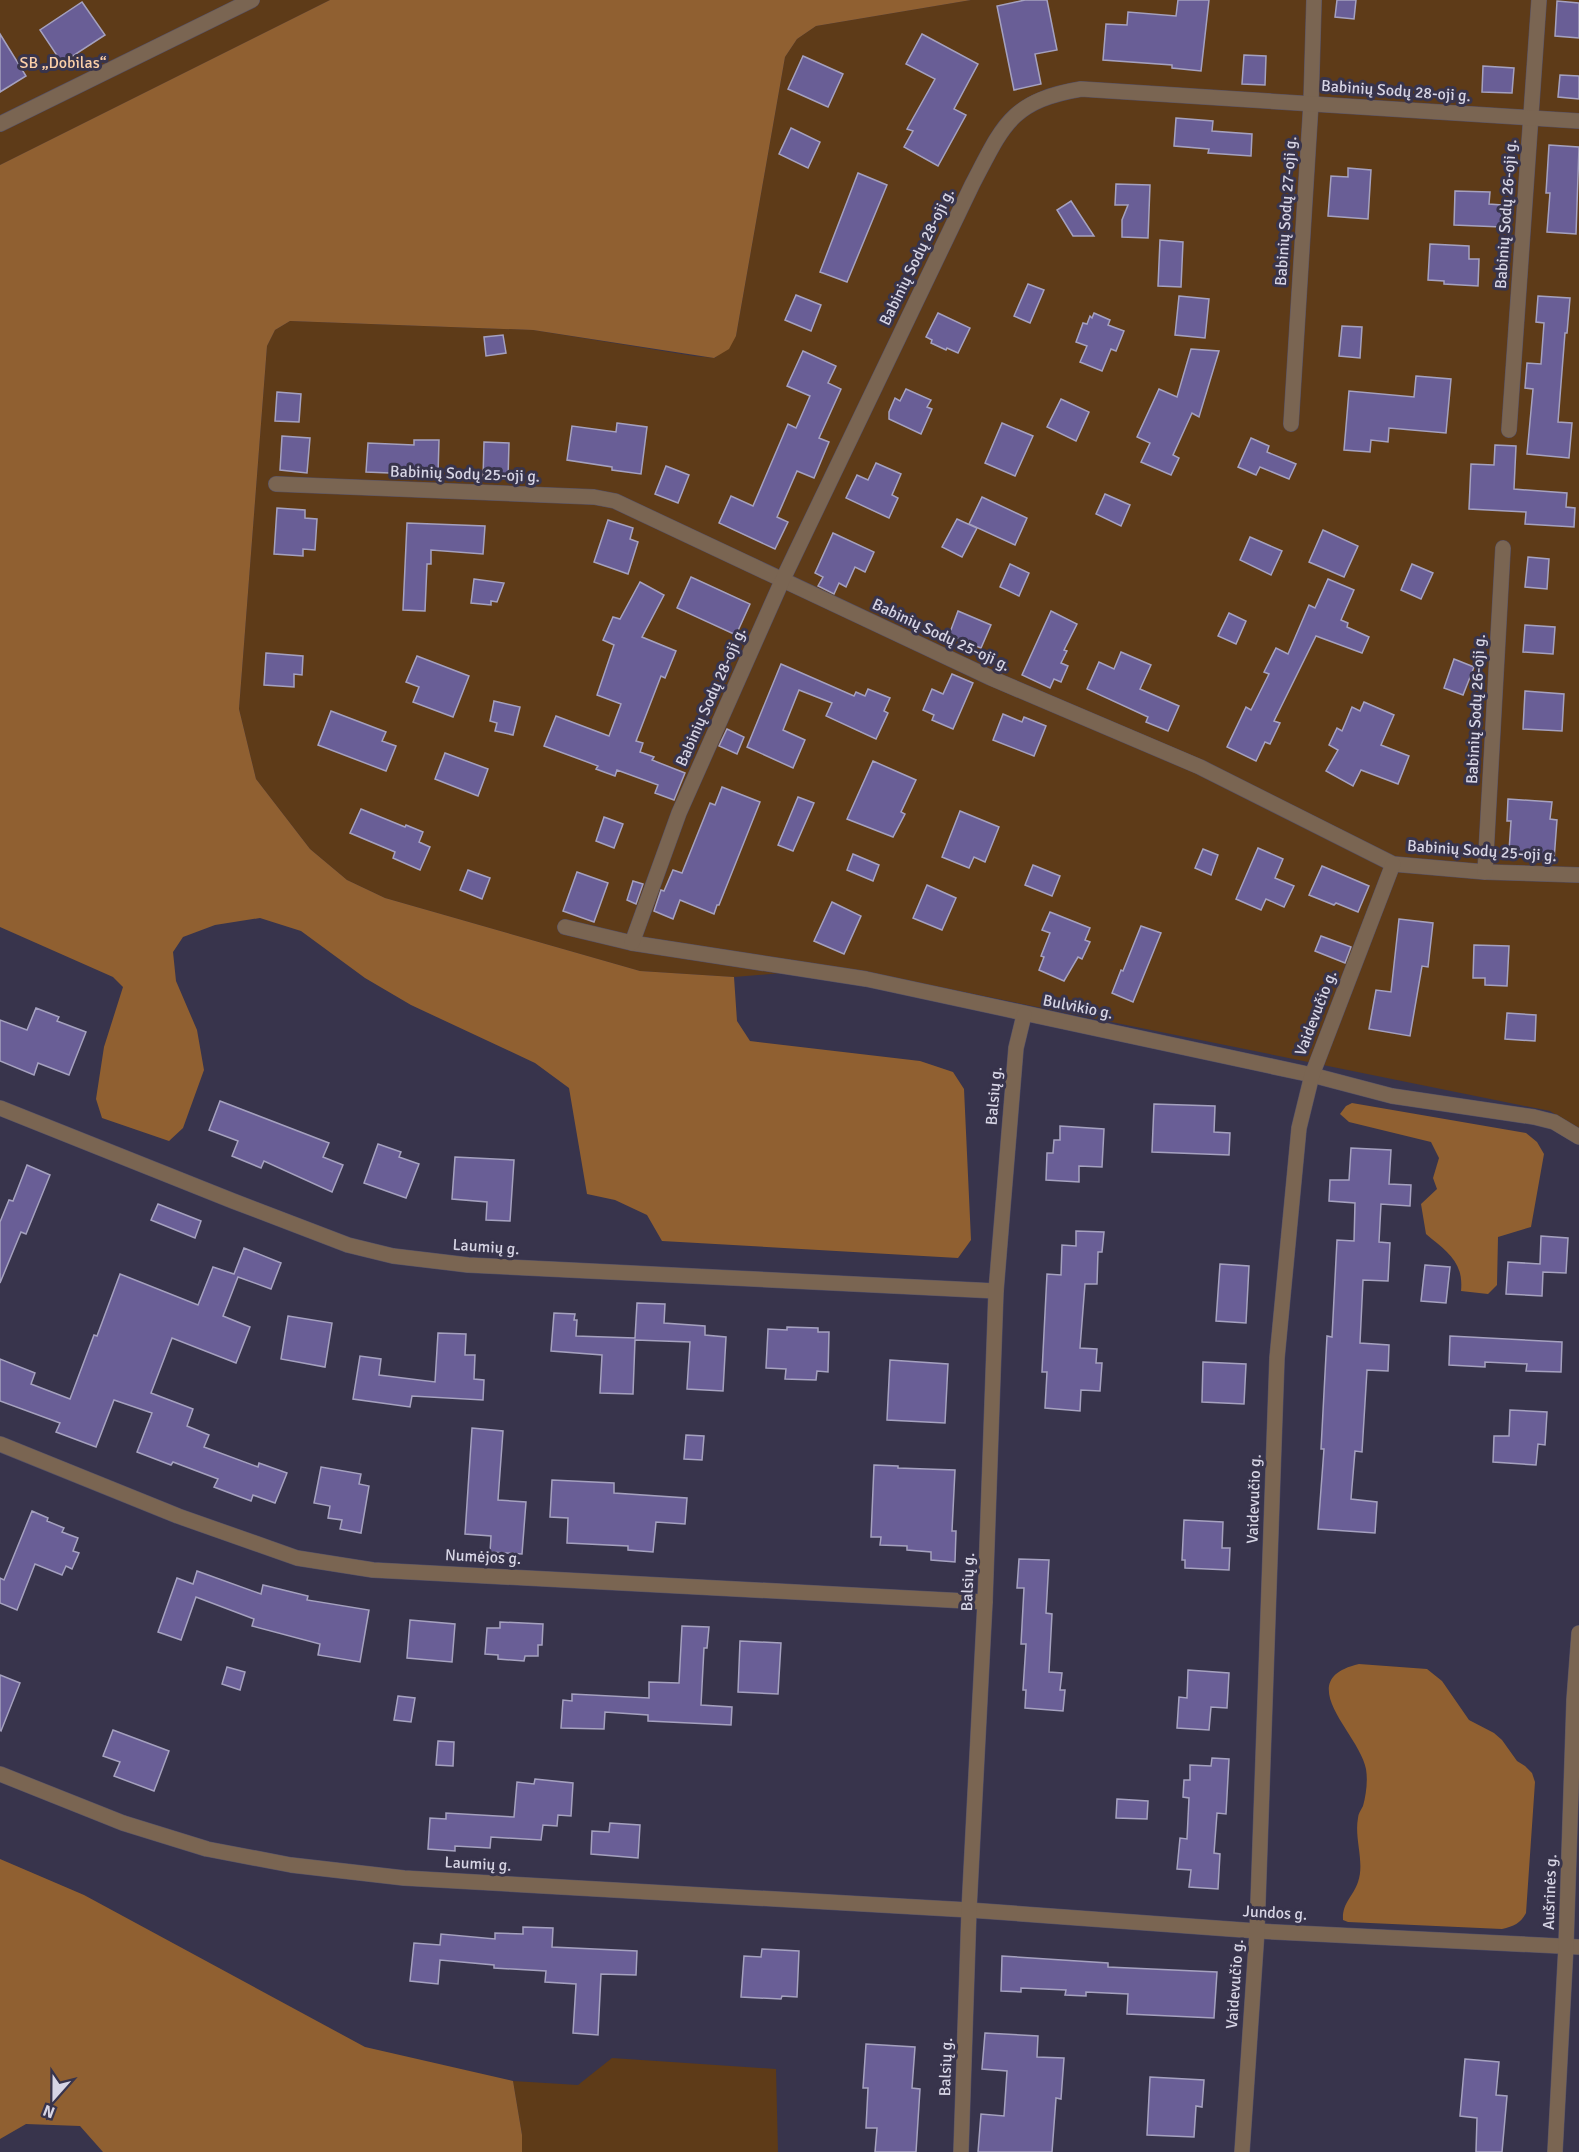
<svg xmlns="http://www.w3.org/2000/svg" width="1579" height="2152" viewBox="0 0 1579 2152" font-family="Signika,sans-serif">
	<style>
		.green { fill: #5e3b18 }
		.forest { fill: #906031 }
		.building { fill: #695e96; stroke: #a5a1bf; stroke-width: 1.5 }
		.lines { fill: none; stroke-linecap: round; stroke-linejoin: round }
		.street-casing { stroke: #555168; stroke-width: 16 }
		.street { stroke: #7a6552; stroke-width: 15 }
		.labels { text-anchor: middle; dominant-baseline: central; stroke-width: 6; stroke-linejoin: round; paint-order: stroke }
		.park-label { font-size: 16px; fill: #fbcfa8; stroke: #38344c }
		.street-label { font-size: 16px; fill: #d7d5e5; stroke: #38344c }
	</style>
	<rect width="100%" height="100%" fill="#38344c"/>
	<g class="green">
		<polygon points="0,0 330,0 0,165"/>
		<polygon points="971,0 1579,0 1579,1130 1550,1111 855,970 806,971 734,977 640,971 385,898 347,880 310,849 256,779 239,709 267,346 275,330 290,321 533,330 694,356 715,358 736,336 785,57 797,39 816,26"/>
		<polygon points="612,2058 776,2069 778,2152 522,2152 522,2135 513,2081 578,2085"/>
	</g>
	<g class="forest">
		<polygon points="330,0 971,0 816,26 797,39 785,57 736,336 729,349 714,358 533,330 290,321 275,330 267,346 239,709 256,779 310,849 347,880 385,898 640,971 734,977 737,1021 750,1041 920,1061 953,1072 964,1089 971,1240 958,1258 662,1241 647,1215 615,1200 587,1194 569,1088 535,1063 411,1005 365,978 301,931 260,918 215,925 183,937 173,952 176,981 197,1030 204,1070 183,1128 169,1141 102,1118 96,1099 104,1047 123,987 113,977 0,927 0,165"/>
		<path d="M1352,1103L1526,1133L1537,1142L1544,1154L1531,1227L1498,1237L1497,1285L1488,1294L1461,1291C1464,1261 1446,1251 1426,1234L1421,1204L1437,1189L1433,1178L1439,1158L1431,1142L1349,1122L1340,1114L1346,1106Z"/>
		<path d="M1359,1664L1427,1669L1442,1681L1469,1720L1494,1733L1502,1740L1517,1761L1525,1766L1532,1773L1535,1782L1526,1913C1520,1924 1514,1926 1502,1929L1348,1922L1343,1920C1342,1903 1353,1897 1358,1882C1365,1862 1354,1839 1358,1818C1358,1814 1361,1810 1363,1806C1366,1795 1368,1781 1366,1769C1360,1734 1290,1680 1359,1664Z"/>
		<polygon points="0,1859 84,1895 365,2047 513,2081 522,2135 522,2152 103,2152 80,2126 26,2124 0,2139"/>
	</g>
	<g class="building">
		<polygon points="1025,0 1047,0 1057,50 1035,54 1041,84 1014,90 997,6"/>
		<polygon points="1178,0 1209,0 1201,71 1172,68 1172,65 1103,60 1106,24 1127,25 1128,12 1176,16"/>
		<polygon points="1337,0 1356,0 1354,19 1335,17"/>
		<polygon points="1557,1 1579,3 1579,38 1555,36"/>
		<polygon points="82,2 105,35 62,63 40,30"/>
		<polygon points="0,34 26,76 0,92"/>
		<polygon points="922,34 978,64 954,109 966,115 938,166 904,147 913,131 907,129 935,79 906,64"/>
		<polygon points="1244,55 1266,56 1265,85 1242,84"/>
		<polygon points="803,56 843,74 828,107 788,89"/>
		<polygon points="1483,66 1514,68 1512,93 1482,92"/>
		<polygon points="1560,75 1579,76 1579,99 1558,97"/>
		<polygon points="1176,118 1213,121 1212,131 1252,134 1251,156 1208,153 1209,149 1174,146"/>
		<polygon points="791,128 820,142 808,168 779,154"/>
		<polygon points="1549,145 1579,147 1576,234 1547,232 1550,193 1546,193"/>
		<polygon points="1348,168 1371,170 1368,219 1328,216 1331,176 1348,177"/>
		<polygon points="858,173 887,185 847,282 820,272"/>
		<polygon points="1116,184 1150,185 1148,238 1122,237 1122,220 1128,205 1115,205"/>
		<polygon points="1455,191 1490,192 1489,204 1502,205 1501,227 1454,225"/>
		<polygon points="1071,201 1094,236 1073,236 1057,210"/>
		<polygon points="1160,240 1183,242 1181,287 1158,286"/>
		<polygon points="1430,244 1469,246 1469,259 1479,259 1478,286 1444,284 1444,281 1428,280"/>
		<polygon points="1028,284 1044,290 1030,323 1014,316"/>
		<polygon points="796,295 821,305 811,331 785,320"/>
		<polygon points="1179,296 1209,299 1205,338 1175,335"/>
		<polygon points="1538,296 1570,298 1567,333 1565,333 1558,422 1572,423 1569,458 1527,454 1533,389 1525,388 1527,363 1541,364 1544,323 1536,322"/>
		<polygon points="938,313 970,328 958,353 947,348 946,350 931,343 932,340 926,337"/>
		<polygon points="1094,313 1110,320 1108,325 1124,331 1116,351 1111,349 1102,371 1080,362 1087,346 1076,342 1083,323 1087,324 1090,316 1092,318"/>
		<polygon points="1342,326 1362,327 1360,358 1339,356"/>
		<polygon points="503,335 506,353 486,356 484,337"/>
		<polygon points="1191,349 1219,351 1199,417 1192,413 1173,455 1179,458 1171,475 1141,462 1150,443 1137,437 1159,389 1177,397"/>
		<polygon points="803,351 836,366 828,383 841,389 819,438 829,442 814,478 797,471 777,517 788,522 775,549 719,523 731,496 753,506 788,424 796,428 810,396 787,386"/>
		<polygon points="1416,376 1451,379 1446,433 1389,428 1388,442 1371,440 1370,452 1344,450 1349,391 1414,397"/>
		<polygon points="906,389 931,400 927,407 932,409 921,434 889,419 889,412 895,398 900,401"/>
		<polygon points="277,392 301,394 299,422 275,421"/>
		<polygon points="1061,399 1089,412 1076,441 1047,427"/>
		<polygon points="617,423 647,427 641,474 612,470 612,467 567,460 572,426 616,432"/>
		<polygon points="1002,423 1033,436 1015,476 985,463"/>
		<polygon points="282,436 310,438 307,473 280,470"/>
		<polygon points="1251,438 1269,446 1267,452 1296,464 1289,479 1260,467 1256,475 1238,467"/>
		<polygon points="414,440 439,440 438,475 366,472 368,443 414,445"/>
		<polygon points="484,442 509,443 508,479 483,478"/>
		<polygon points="1495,445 1516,446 1514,489 1567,493 1566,507 1575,508 1574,527 1525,524 1526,512 1469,509 1471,464 1494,465"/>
		<polygon points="876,463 901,474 892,495 898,498 889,518 846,498 857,475 868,480"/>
		<polygon points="666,466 689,475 678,503 655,494"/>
		<polygon points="1105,494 1130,505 1121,526 1096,514"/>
		<polygon points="982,497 1027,518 1015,545 969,524"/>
		<polygon points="277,508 305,510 305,518 317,519 315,550 303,549 303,556 274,554"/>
		<polygon points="957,519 977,528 962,557 942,547"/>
		<polygon points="608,520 633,528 630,539 638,542 628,574 594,562"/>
		<polygon points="407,523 485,526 483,554 431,550 431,564 427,564 425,611 403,610"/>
		<polygon points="1323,530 1358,546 1344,577 1309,562"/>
		<polygon points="833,533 874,552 865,572 855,567 846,587 839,583 834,594 818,586 823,577 815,573"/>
		<polygon points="1250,537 1282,551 1271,575 1240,560"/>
		<polygon points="1528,557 1549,559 1547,589 1525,587"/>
		<polygon points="1010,564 1029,573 1019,596 1000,587"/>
		<polygon points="1412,564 1433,573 1421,599 1401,590"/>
		<polygon points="691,577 750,604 736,635 677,608"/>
		<polygon points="474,579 504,583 497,602 491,601 491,605 471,603"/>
		<polygon points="1328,579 1354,590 1341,620 1348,623 1347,627 1369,637 1362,653 1316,636 1274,721 1280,723 1270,744 1265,742 1256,761 1227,747 1246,707 1251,710 1269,674 1264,672 1276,648 1288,654 1309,605 1315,608"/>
		<polygon points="640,582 664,595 642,637 676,651 665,678 661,676 636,741 643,743 640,752 654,757 652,760 685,773 674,800 655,793 658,785 617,770 615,776 596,769 598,766 544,746 556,716 609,736 621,704 597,695 614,645 603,640 613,617 620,619"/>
		<polygon points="958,611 991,625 981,648 949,635"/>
		<polygon points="1051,611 1077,624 1064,650 1067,651 1061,663 1068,666 1061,682 1054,679 1050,688 1022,675"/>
		<polygon points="1229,613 1246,621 1236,644 1218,636"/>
		<polygon points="1525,625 1555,627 1553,654 1523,652"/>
		<polygon points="1121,652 1151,665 1140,689 1179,706 1168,731 1146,722 1148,717 1087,689 1099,662 1114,669"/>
		<polygon points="266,653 303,656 302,675 294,674 294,687 264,685"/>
		<polygon points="417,656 469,676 453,717 413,702 419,687 406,682"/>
		<polygon points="1454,659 1474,667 1463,695 1444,688"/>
		<polygon points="781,664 854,696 856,692 865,696 868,689 890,698 884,711 888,713 876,739 826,716 832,703 799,690 783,730 805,740 793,768 747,747"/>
		<polygon points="952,674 973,683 953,729 932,720 934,715 923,710 932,689 943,694"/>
		<polygon points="1525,691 1564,694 1562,731 1523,729"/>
		<polygon points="494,701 520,707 513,735 495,731 497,723 490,721"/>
		<polygon points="1364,702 1394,715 1381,745 1409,756 1398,784 1361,770 1353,786 1326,771 1338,750 1329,745 1337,728 1342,731 1352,707 1360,711"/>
		<polygon points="331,711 386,732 382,741 396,746 386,771 318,745"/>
		<polygon points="1003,714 1022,722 1024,717 1046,726 1034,756 993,740"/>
		<polygon points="727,729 744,737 737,754 719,746"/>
		<polygon points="445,753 488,769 478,796 435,779"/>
		<polygon points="873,761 916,780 901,812 905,814 893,837 847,819"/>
		<polygon points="722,787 760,802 719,905 717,905 714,914 680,900 673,919 654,911 661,890 664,891 673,870 682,873 710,803 715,805"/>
		<polygon points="798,797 814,803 793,851 778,845"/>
		<polygon points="1508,799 1552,802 1550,819 1557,820 1554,860 1531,859 1531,853 1509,851 1511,821 1507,821"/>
		<polygon points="361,809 405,827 406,825 423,832 419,842 430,847 420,870 393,858 395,852 350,833"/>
		<polygon points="960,811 999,827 985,862 974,857 969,868 942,857"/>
		<polygon points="604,817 623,824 614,848 596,841"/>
		<polygon points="1258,848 1283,859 1275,878 1294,886 1284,907 1266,899 1261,910 1236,899"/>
		<polygon points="1203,849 1218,855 1211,875 1195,868"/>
		<polygon points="853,854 879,865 873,881 847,870"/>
		<polygon points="1033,865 1060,876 1052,896 1025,885"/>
		<polygon points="1322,866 1369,886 1358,912 1336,903 1334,905 1309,895"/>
		<polygon points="468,870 490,878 482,899 460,890"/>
		<polygon points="577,872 608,883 594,922 563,911"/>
		<polygon points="633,881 643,884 636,904 627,900"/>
		<polygon points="927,885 956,898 942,930 913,918"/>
		<polygon points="832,902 861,916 844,954 814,941"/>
		<polygon points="1050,912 1090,928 1085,940 1090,942 1082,959 1078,957 1064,981 1039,970 1044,957 1041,956 1050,933 1042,930"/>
		<polygon points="1399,919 1433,923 1428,967 1422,966 1410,1036 1369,1029 1376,990 1391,992"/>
		<polygon points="1141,926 1161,933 1133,1002 1112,993 1121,970 1123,971"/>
		<polygon points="1321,936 1351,947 1345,963 1315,951"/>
		<polygon points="1474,945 1509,946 1507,986 1485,985 1485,978 1473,978"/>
		<polygon points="36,1008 59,1017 57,1021 86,1032 69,1075 38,1063 34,1075 0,1061 0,1020 27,1030"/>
		<polygon points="1507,1013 1536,1015 1535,1041 1505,1039"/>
		<polygon points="220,1101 329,1143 323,1157 343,1165 332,1192 264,1161 261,1168 232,1156 238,1141 209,1130"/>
		<polygon points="1154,1104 1215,1106 1214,1132 1230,1133 1229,1155 1152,1152"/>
		<polygon points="1060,1126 1104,1129 1102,1167 1079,1166 1079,1182 1046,1180 1047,1153 1053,1153 1054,1140 1060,1140"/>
		<polygon points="378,1144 401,1152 399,1157 419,1164 406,1198 364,1183"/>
		<polygon points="1351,1148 1391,1150 1389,1184 1411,1185 1410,1206 1381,1204 1379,1242 1390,1243 1388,1281 1363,1280 1360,1343 1389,1345 1388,1371 1367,1370 1362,1452 1355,1451 1351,1499 1377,1502 1375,1533 1318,1529 1324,1449 1321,1449 1327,1336 1332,1337 1337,1240 1354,1241 1355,1203 1329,1201 1330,1180 1349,1180"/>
		<polygon points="455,1157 514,1160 510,1221 486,1220 487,1202 452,1199"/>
		<polygon points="27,1165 50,1175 26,1234 21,1232 0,1283 0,1222 9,1200 13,1201"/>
		<polygon points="158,1204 201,1221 195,1238 151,1220"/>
		<polygon points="1076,1231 1104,1232 1102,1252 1098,1252 1097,1284 1085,1284 1080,1348 1097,1349 1096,1363 1102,1363 1100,1391 1081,1390 1080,1411 1045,1408 1047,1372 1042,1372 1047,1274 1061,1275 1062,1245 1076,1246"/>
		<polygon points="1541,1236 1568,1238 1566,1273 1543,1272 1542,1296 1506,1294 1508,1262 1540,1264"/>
		<polygon points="244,1248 281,1263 271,1289 238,1277 223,1316 250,1327 236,1363 172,1338 151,1393 193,1409 187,1426 209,1435 204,1447 258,1467 259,1463 287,1473 275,1503 253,1495 251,1501 214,1487 218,1479 173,1462 171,1465 137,1452 152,1413 114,1400 96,1447 56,1432 60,1423 0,1401 0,1359 35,1373 31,1384 70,1399 94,1335 97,1336 120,1274 198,1305 213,1267 234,1274"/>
		<polygon points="1220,1264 1249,1266 1246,1323 1216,1321"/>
		<polygon points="1425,1265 1450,1267 1446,1303 1421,1301"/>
		<polygon points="637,1303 665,1304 664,1323 705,1326 705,1335 726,1337 723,1391 687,1389 690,1342 635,1340 633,1394 600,1393 602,1355 551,1351 554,1313 575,1314 574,1320 577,1320 576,1336 635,1338"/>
		<polygon points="288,1316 332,1323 325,1367 281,1359"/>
		<polygon points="787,1327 818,1328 818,1332 829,1332 828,1372 817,1371 816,1380 785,1379 786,1369 766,1368 768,1329 787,1330"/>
		<polygon points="438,1333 466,1334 465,1355 475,1355 474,1379 484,1380 483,1400 412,1396 410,1407 353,1399 360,1356 381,1359 379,1375 435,1382"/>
		<polygon points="1450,1336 1562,1342 1561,1372 1526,1371 1527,1364 1485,1362 1485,1367 1449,1365"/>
		<polygon points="890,1360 948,1364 945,1423 887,1420"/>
		<polygon points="1203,1362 1246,1364 1244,1404 1202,1402"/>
		<polygon points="1510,1410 1547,1412 1545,1445 1538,1444 1536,1465 1493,1462 1494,1436 1509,1436"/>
		<polygon points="472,1428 503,1431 498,1500 526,1502 522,1554 490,1552 491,1536 465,1534"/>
		<polygon points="686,1435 704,1436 702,1460 684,1459"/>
		<polygon points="874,1465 898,1466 898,1468 955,1470 952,1531 956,1531 955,1562 931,1560 931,1552 907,1550 907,1546 880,1545 881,1537 871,1537"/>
		<polygon points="321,1467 361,1474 359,1484 369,1486 361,1533 340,1529 342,1520 328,1518 330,1506 314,1503"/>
		<polygon points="552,1480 614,1483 614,1493 687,1498 685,1524 656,1522 653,1552 628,1550 628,1546 567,1543 568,1518 550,1517"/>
		<polygon points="32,1511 48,1518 47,1521 64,1528 62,1532 78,1538 73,1551 79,1553 72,1569 66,1566 62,1575 35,1564 17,1610 0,1603 0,1578 4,1580"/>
		<polygon points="1184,1520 1223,1522 1222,1548 1230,1548 1229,1570 1185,1568 1185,1560 1182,1560"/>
		<polygon points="1019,1559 1049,1560 1046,1613 1052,1614 1049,1672 1062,1673 1060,1690 1065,1690 1063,1711 1025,1708 1026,1690 1023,1690 1026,1644 1021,1644 1024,1588 1017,1588"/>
		<polygon points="197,1571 261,1594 263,1585 308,1596 307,1600 369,1610 360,1662 318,1655 320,1644 252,1626 254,1619 196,1597 181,1640 158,1632 177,1578 193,1584"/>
		<polygon points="410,1620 455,1624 452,1662 407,1658"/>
		<polygon points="500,1622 543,1624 542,1645 538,1645 538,1656 525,1656 524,1661 498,1659 498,1655 485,1654 487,1628 500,1628"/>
		<polygon points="682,1626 709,1627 707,1648 704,1648 701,1705 732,1707 731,1725 648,1721 648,1715 605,1712 604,1729 561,1728 563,1700 572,1701 572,1694 649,1698 649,1682 679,1683"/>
		<polygon points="740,1641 781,1643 778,1694 738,1692"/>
		<polygon points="227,1667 245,1672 240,1690 222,1684"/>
		<polygon points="1188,1670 1229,1673 1227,1708 1211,1707 1209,1730 1177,1728 1179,1697 1187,1698"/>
		<polygon points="0,1675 20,1683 1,1731 0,1730"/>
		<polygon points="398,1696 415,1698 411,1722 394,1720"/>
		<polygon points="113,1730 169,1751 154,1791 114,1776 120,1762 103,1756"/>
		<polygon points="438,1741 454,1742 453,1766 436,1765"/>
		<polygon points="1212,1758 1229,1759 1226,1814 1217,1813 1214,1853 1220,1854 1218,1889 1189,1887 1191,1870 1177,1869 1180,1838 1187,1839 1189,1798 1183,1797 1184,1780 1190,1780 1190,1765 1211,1766"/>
		<polygon points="535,1779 573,1783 571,1816 558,1815 557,1826 543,1825 541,1840 491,1837 490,1848 455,1846 455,1851 428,1849 430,1818 446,1819 446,1813 514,1817 517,1782 534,1784"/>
		<polygon points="1117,1799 1148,1801 1147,1819 1116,1818"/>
		<polygon points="610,1823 640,1825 638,1858 591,1854 592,1831 609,1832"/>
		<polygon points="523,1927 553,1928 552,1947 637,1951 636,1975 601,1974 598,2035 573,2033 576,1984 545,1982 546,1971 494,1968 494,1965 440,1960 438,1984 410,1981 414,1943 440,1945 441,1934 495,1939 495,1933 523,1934"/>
		<polygon points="762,1949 799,1951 797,1997 782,1996 781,1999 741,1997 744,1956 761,1957"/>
		<polygon points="1002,1956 1108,1963 1108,1967 1217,1972 1214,2018 1127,2014 1128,1994 1086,1992 1086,1996 1065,1995 1066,1990 1021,1988 1021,1992 1001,1991"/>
		<polygon points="985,2033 1038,2036 1037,2057 1064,2058 1061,2099 1056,2098 1052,2152 978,2152 981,2114 1004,2116 1007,2071 982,2069"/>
		<polygon points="866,2044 915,2047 912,2088 920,2089 916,2152 875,2152 877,2128 866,2128 868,2088 863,2088"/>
		<polygon points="1465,2059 1499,2062 1496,2095 1507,2096 1502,2152 1476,2152 1477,2118 1460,2116"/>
		<polygon points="1150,2077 1204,2080 1202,2107 1196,2106 1194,2137 1147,2135"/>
	</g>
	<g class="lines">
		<g class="street-casing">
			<g id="street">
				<polyline points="0,124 252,0"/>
				<polyline points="1291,424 1311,103 1314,0"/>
				<polyline points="1509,430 1539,0"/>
				<polyline points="276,484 594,497 615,501 991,678 1200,767 1393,864 1485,872 1579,875"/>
				<polyline points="1485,872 1503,548"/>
				<polyline points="565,927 632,943 866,979 1312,1075 1392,1096 1534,1117 1554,1122 1579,1137"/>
				<path d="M632,943L679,813L782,581L972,185C1003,126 1010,101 1081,89L1579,121"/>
				<polyline points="0,1108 233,1201 348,1245 393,1256 468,1265 996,1291"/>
				<polyline points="0,1444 178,1516 297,1558 373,1570 985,1602"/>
				<polyline points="0,1774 123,1823 207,1849 291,1865 404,1878 969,1910 1257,1931 1579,1947"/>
				<polyline points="961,2152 969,1910 985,1602 996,1291 1016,1048 1024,1015"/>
				<polyline points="1242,2152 1257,1931 1277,1358 1299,1128 1312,1075 1393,864"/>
				<polyline points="1555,2152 1566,1946 1574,1700 1579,1633"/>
			</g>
		</g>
		<use href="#street" class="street"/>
	</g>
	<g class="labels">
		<g class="park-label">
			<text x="63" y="63">SB „Dobilas“</text>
		</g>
		<g class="street-label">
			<text transform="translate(1396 91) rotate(4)">Babinių Sodų 28-oji g.</text>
			<text transform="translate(1286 211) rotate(-86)">Babinių Sodų 27-oji g.</text>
			<text transform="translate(1506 214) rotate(-86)">Babinių Sodų 26-oji g.</text>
			<text transform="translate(917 257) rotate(-64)">Babinių Sodų 28-oji g.</text>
			<text transform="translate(465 474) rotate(2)">Babinių Sodų 25-oji g.</text>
			<text transform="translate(941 635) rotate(25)">Babinių Sodų 25-oji g.</text>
			<text transform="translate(711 697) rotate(-66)">Babinių Sodų 28-oji g.</text>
			<text transform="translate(1476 709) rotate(-87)">Babinių Sodų 26-oji g.</text>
			<text transform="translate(1482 851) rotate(4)">Babinių Sodų 25-oji g.</text>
			<text transform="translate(1078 1007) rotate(11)">Bulvikio g.</text>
			<text transform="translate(1316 1013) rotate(-69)">Vaidevučio g.</text>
			<text transform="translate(994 1096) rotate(-85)">Balsių g.</text>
			<text transform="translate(486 1247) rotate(4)">Laumių g.</text>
			<text transform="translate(1254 1499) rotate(-88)">Vaidevučio g.</text>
			<text transform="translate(483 1557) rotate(3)">Numėjos g.</text>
			<text transform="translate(968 1582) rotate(-88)">Balsių g.</text>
			<text transform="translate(478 1864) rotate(3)">Laumių g.</text>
			<text transform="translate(1550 1892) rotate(-88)">Aušrinės g.</text>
			<text transform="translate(1275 1913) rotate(3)">Jundos g.</text>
			<text transform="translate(1235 1984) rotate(-86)">Vaidevučio g.</text>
			<text transform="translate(946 2067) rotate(-88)">Balsių g.</text>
		</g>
	</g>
	<g transform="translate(54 2098) rotate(201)" stroke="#38344c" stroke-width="4.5" paint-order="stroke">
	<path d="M0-4.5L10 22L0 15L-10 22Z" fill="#d7d5e5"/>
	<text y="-9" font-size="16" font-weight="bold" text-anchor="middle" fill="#d7d5e5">N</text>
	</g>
</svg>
